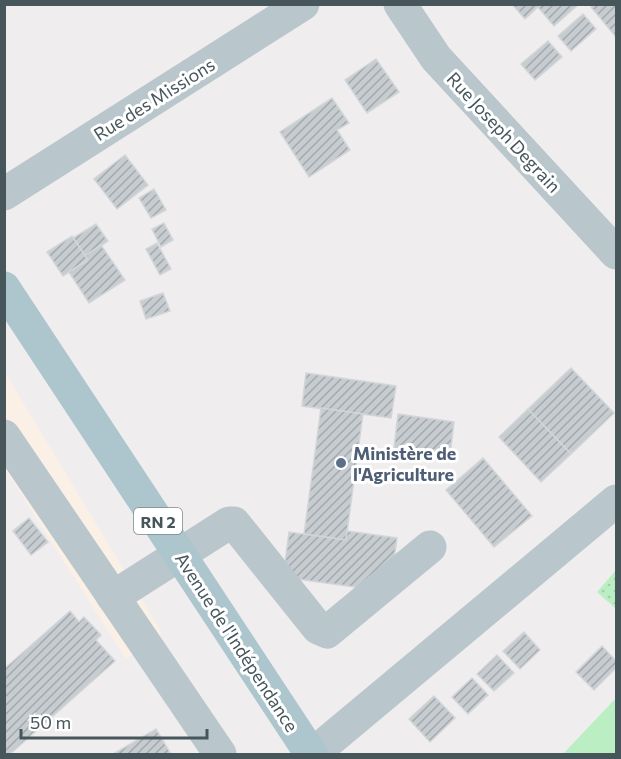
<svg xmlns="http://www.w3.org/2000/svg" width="621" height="759" viewBox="0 0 621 759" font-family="Commissioner,sans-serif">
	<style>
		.commercial { fill: #fbf0e6 }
		.park { fill: url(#park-dots) }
		.pitch { fill: #bceec3 }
		.building { fill: url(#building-hatch); stroke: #d2d6d9; stroke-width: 1.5 }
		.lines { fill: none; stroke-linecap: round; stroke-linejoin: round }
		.minor { stroke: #b9c6cb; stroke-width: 33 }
		.major { stroke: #adc5cc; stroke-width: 33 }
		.service-dot { fill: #5c6f8a; stroke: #fff; stroke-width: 2 }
		.labels { text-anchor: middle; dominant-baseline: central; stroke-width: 6; stroke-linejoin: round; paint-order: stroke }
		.shield { fill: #fff; stroke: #7e898c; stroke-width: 1.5 }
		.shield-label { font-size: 16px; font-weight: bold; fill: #46565b }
		.street-label { font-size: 18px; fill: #46565b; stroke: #fff }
		.service-label { font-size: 18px; font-weight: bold; fill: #4e5e75; stroke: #fff; text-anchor: start }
	</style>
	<defs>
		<pattern id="park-dots" width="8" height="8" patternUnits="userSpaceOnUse" patternTransform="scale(1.5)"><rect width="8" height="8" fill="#bceec3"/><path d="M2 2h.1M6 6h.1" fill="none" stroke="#a3ceaa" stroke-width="1.8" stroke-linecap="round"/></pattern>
		<pattern id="building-hatch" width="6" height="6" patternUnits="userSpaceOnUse" patternTransform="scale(1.5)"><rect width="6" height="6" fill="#c7ccd0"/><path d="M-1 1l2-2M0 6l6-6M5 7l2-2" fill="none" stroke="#a3a8ac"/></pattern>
	</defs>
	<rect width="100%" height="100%" fill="#f0edee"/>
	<polygon class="commercial" points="4,371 162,633 126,659 5,469"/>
	<polygon class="park" points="616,570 616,609 597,592"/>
	<polygon class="pitch" points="616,698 616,754 563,754"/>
	<g class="building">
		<polygon points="512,4 541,4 525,19"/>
		<polygon points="541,4 579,4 554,26 538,7"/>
		<polygon points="595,4 616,4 616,37 591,7"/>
		<polygon points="583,14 596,29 571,51 558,36"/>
		<polygon points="548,41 562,57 535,80 521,64"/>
		<polygon points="376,59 399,92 367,113 345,80"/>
		<polygon points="332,98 349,123 337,130 350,150 309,177 280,132"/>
		<polygon points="125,155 148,185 117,209 94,179"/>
		<polygon points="154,189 166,210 151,218 139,198"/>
		<polygon points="164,223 173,240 161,247 152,229"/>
		<polygon points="96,224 108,241 85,256 73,238"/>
		<polygon points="72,236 88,260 63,276 47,252"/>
		<polygon points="157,243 171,269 160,275 146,249"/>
		<polygon points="101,245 125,280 89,303 69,272 88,260 85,256"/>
		<polygon points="163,293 170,311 146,319 140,301"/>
		<polygon points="571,368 614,413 571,454 528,409"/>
		<polygon points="306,373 396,386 391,418 302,406"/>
		<polygon points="321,408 363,414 346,540 304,534"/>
		<polygon points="528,409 571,454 541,482 499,437"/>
		<polygon points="398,414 454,422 450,455 394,448"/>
		<polygon points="483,458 532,516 494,547 446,490"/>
		<polygon points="29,518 48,542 31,555 13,531"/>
		<polygon points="347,531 397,538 392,574 376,590 283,577 289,532 346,540"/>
		<polygon points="70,611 79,622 84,617 101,635 96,640 115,661 10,754 4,754 4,669"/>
		<polygon points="524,632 540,650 520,669 503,651"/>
		<polygon points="602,646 616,661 616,668 594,690 576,672"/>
		<polygon points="497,655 514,673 494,691 477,674"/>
		<polygon points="472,678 488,695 468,714 452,697"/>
		<polygon points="434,696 455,718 430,742 409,719"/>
		<polygon points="156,729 171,754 113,754"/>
	</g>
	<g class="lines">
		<g class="minor">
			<polyline points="400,4 436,58 616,253"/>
			<polyline points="4,194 303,4"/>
			<polyline points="4,436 220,754"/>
			<polyline points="113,597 229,523 234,523 318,628 327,632 430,547"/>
			<polyline points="313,754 616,501"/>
		</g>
		<polyline class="major" points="4,288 311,754"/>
	</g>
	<circle class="service-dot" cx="341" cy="463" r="6"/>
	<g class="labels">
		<rect class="shield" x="134" y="508" width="48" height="26" rx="4.5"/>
		<g class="shield-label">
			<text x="158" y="521">RN 2</text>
		</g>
		<g class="street-label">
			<text transform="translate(154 99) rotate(-32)">Rue des Missions</text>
			<text transform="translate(504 132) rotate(47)">Rue Joseph Degrain</text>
			<text transform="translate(237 642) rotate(57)">Avenue de l'Indépendance</text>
		</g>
		<g class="service-label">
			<text x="353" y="453">Ministère de<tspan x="353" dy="21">l'Agriculture</tspan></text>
		</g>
	</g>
	<rect width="621" height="759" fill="none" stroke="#46565b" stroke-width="12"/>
	<path d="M21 729v9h186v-9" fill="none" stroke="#46565b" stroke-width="3"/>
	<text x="30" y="729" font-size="18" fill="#46565b" stroke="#ffffff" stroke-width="4.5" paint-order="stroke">50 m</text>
</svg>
